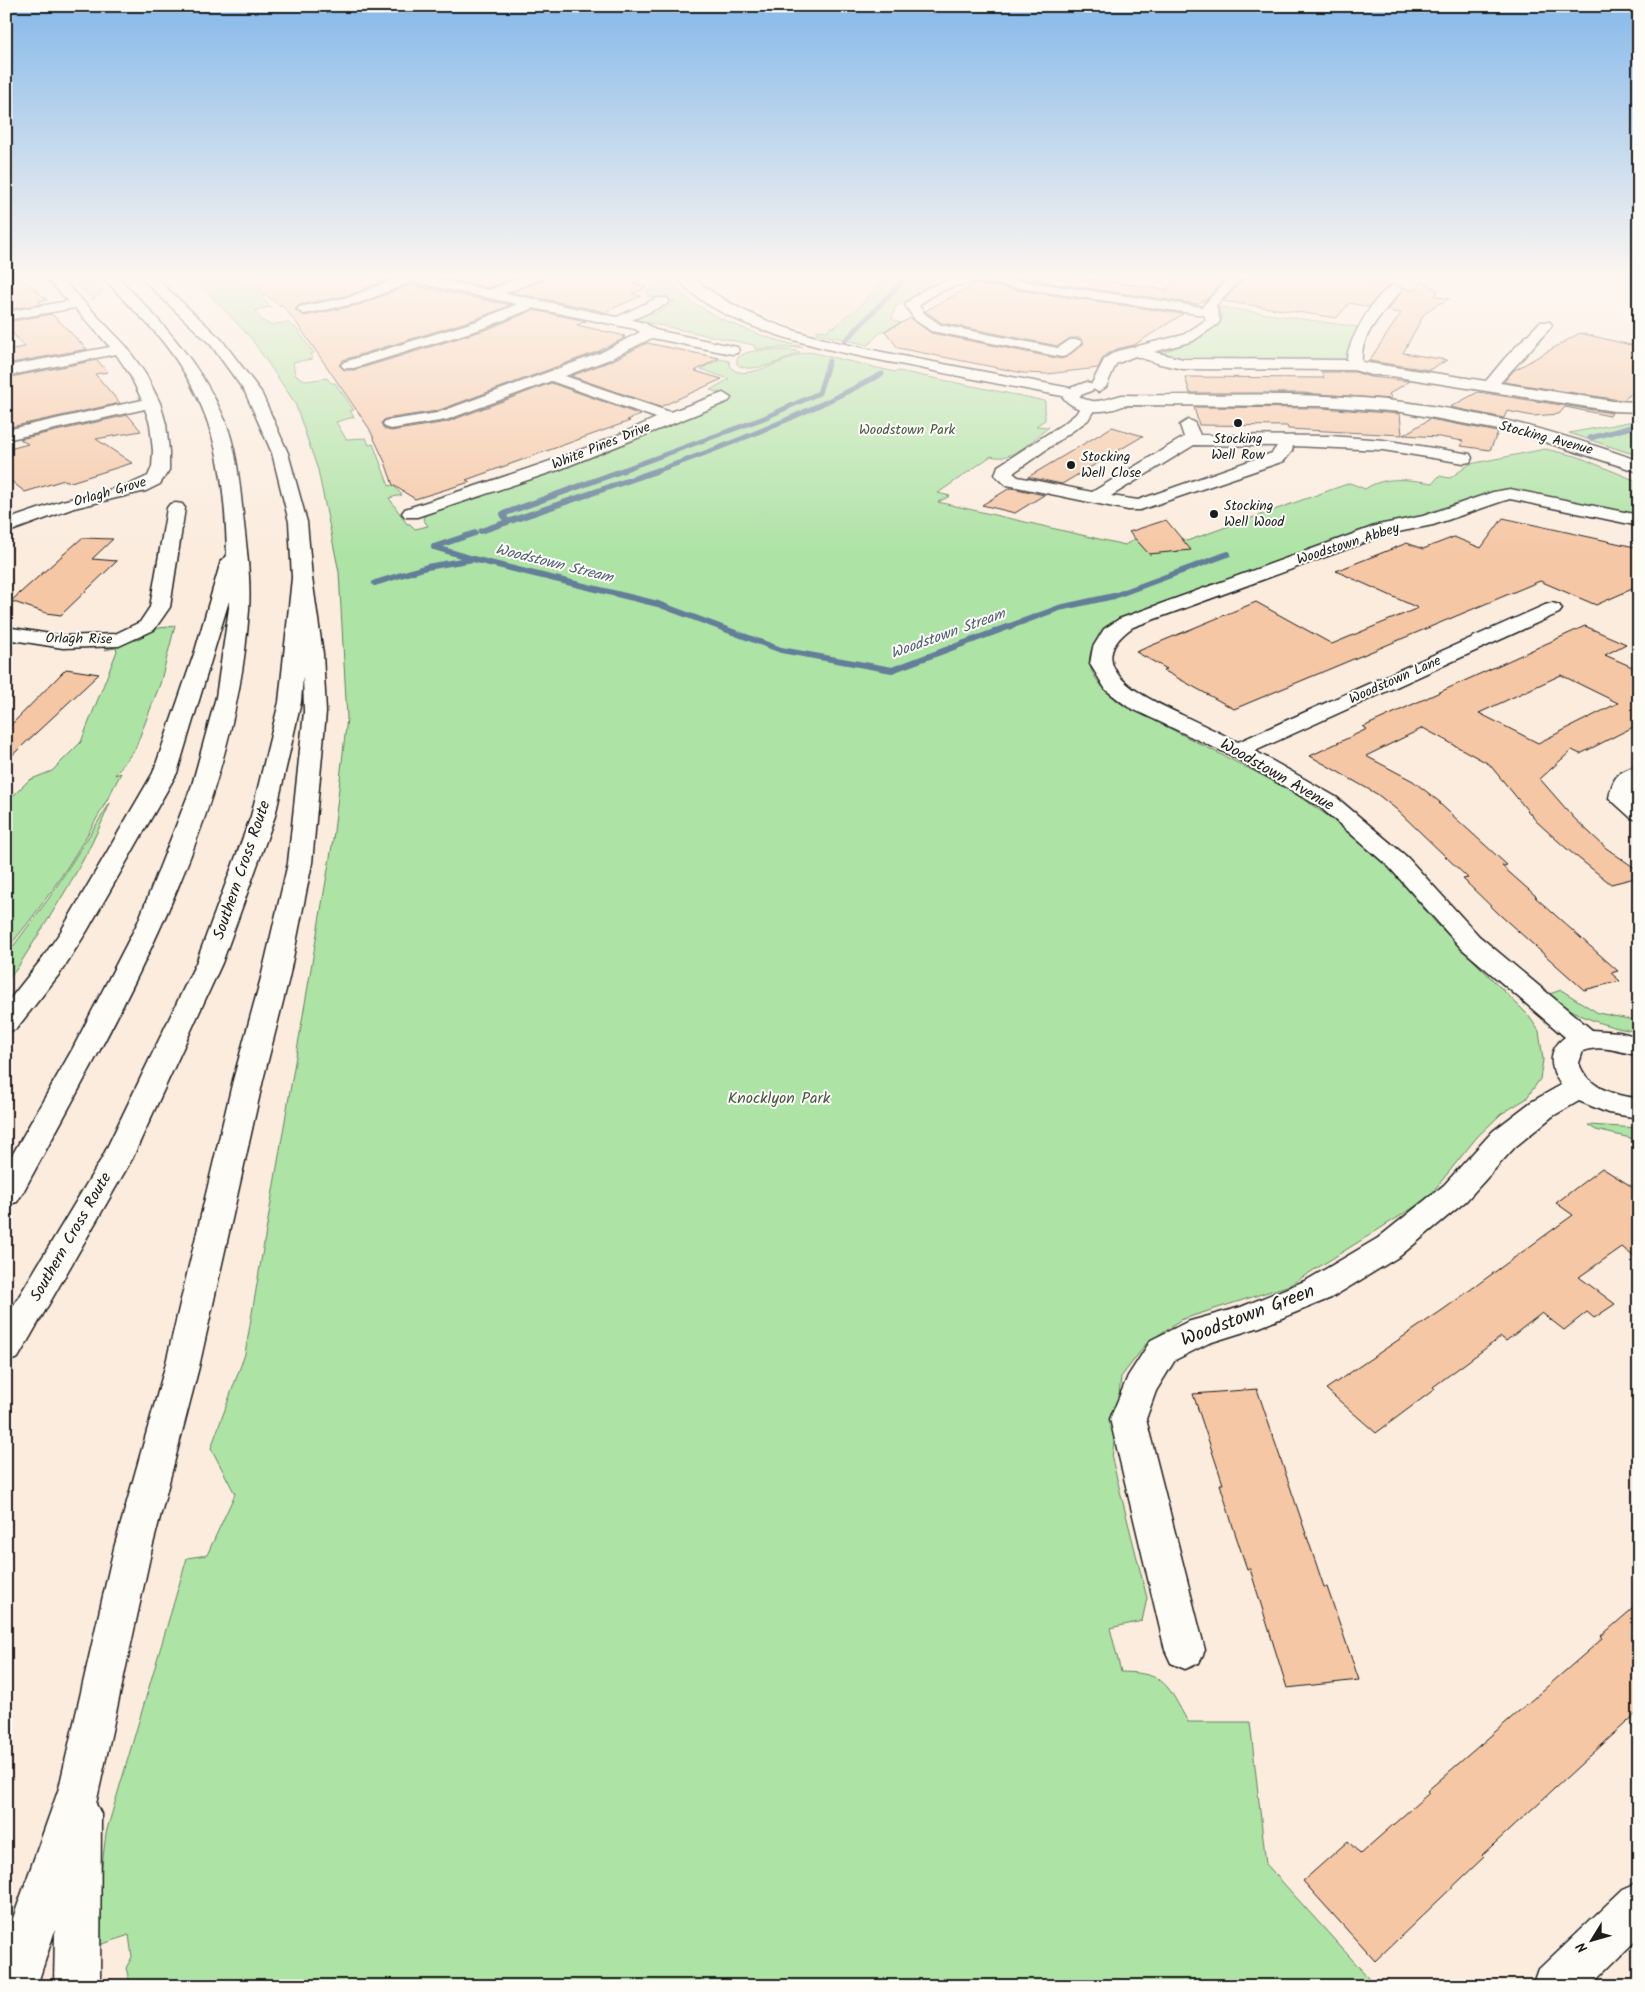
<svg xmlns="http://www.w3.org/2000/svg" width="1645" height="1992" viewBox="0 0 1645 1992" font-family="Kalam,sans-serif">
	<style>
		.built { fill: #f9e1cd }
		.green { fill: #ade3a5; stroke: #648060 }
		.lines { fill: none; stroke-linecap: round; stroke-linejoin: round }
		.stream-far1 { stroke: #637e99; stroke-width: 5 }
		.stream { stroke: #637e99; stroke-width: 6 }
		.building { fill: #f5c7a5; stroke: #1c1c1c; fill-rule: evenodd }
		.street-casing { stroke: #1c1c1c; stroke-width: 3 }
		.secondary-casing { stroke: #1c1c1c; stroke-width: 3 }
		.highway-casing { stroke: #1c1c1c; stroke-width: 3 }
		.street { fill: #fdfcf7; fill-rule: evenodd }
		.secondary { fill: #fdfcf7; fill-rule: evenodd }
		.highway { fill: #fdfcf7; fill-rule: evenodd }
		.poi-dot { fill: #1c1c1c; stroke: #fdfcf7; stroke-width: 2 }
		.labels { text-anchor: middle; dominant-baseline: central; stroke-width: 4; stroke-linejoin: round; paint-order: stroke }
		.far-park-label { font-size: 14px; fill: #485845; stroke: #fdfcf7 }
		.far-street-label { font-size: 14px; fill: #1c1c1c; stroke: #fdfcf7 }
		.far-poi-label { font-size: 14px; fill: #1c1c1c; stroke: #fdfcf7; text-anchor: start }
		.far-water-label { font-size: 15px; font-style: italic; fill: #4c5e70; stroke: #fdfcf7 }
		.street-label { font-size: 16px; fill: #1c1c1c; stroke: #fdfcf7 }
		.park-label { font-size: 16px; fill: #485845; stroke: #fdfcf7 }
		.near-street-label { font-size: 19px; fill: #1c1c1c; stroke: #fdfcf7 }
	</style>
	<rect width="100%" height="100%" fill="#fbecde"/>
	<filter id="ink" filterUnits="userSpaceOnUse"><feTurbulence type="fractalNoise" baseFrequency=".02" numOctaves="2"/><feDisplacementMap in="SourceGraphic" scale="10" xChannelSelector="R" yChannelSelector="G"/><feConvolveMatrix kernelMatrix="1 2 1 2 8 2 1 2 1" color-interpolation-filters="sRGB"/></filter>
	<g filter="url(#ink)">
		<polygon class="built" points="703,275 893,275 835,327 827,331 818,330 816,333 761,313 716,287"/>
		<g class="green">
			<path d="M63,275C83,275 87,282 102,292L93,300L71,278Z"/>
			<path d="M191,275H230L242,286L249,285L264,296L261,297L271,307L255,310L260,319L270,325L288,322L292,327H295L314,353L310,354L313,359L293,362L295,375L307,381L327,378L331,383H335L354,410L350,411L354,417L336,422L346,439L366,438L369,445L373,444L389,486L393,485L402,495L389,498L407,524H410L415,529L428,526L423,519L426,513L482,497L484,493L627,443L729,399L730,396L710,390L729,379L701,369L720,359L729,361C733,391 794,353 808,352C815,352 824,356 831,357C852,362 874,367 895,372L899,371L1045,401V420L1036,426L1049,427C1034,439 1011,463 991,456L938,493L950,496L938,502L1125,545L1156,526L1187,541L1350,483L1365,489C1386,475 1409,480 1433,483L1439,476L1450,478L1470,464L1545,449L1576,456L1639,482V517L1513,491L1492,492L1425,517L1375,525L1117,621C1077,652 1083,673 1120,703L1285,787L1343,826L1388,867L1437,924L1528,1015L1539,1031L1543,1060L1540,1079L1526,1099L1501,1114L1477,1137L1427,1199L1290,1285L1180,1320L1146,1344L1121,1377L1112,1459L1147,1598L1142,1621L1110,1628L1121,1672C1167,1673 1167,1685 1188,1722H1250L1266,1864L1376,1986H131L126,1968L132,1957L129,1935L97,1946L99,1890L106,1833L187,1558L207,1555L235,1494L211,1448L245,1354L333,840L347,718L339,572L318,470L295,403L251,338Z"/>
			<path d="M646,275H661C696,314 753,335 803,347L755,349L754,345L630,319L646,312L654,314L672,305L670,303L675,301L647,296L649,295L647,291L660,285L656,278Z"/>
			<polygon points="889,275 953,275 954,277 895,307 892,319 900,323 880,333 868,345 816,333 818,330 827,331 831,327 835,327 848,314 852,314"/>
			<polygon points="1219,307 1358,327 1345,360 1191,363 1158,354 1182,345 1218,324 1222,318"/>
			<path d="M791,350L800,352C787,359 749,376 737,364V358C750,347 775,351 791,350Z"/>
			<polygon points="1639,420 1639,456 1569,433"/>
			<path d="M175,626L160,684L135,749L115,775L121,773C91,833 49,900 6,950V803L29,780L52,771L81,742L117,651L116,648L104,650L137,639L159,628Z"/>
			<path d="M110,803C86,863 50,916 16,970L6,981V956L49,898Z"/>
			<path d="M1561,990L1598,1013L1639,1021V1032C1604,1027 1576,1016 1547,995Z"/>
			<polygon points="1588,1125 1639,1128 1639,1140 1596,1130"/>
		</g>
		<g class="lines">
			<g class="stream-far1">
				<polyline points="844,342 909,275"/>
				<polyline points="1590,438 1639,425"/>
				<polyline points="620,471 764,418 819,393 829,361"/>
				<path d="M656,471C733,444 810,412 882,374"/>
			</g>
			<g class="stream">
				<polyline points="507,522 503,514 624,470"/>
				<polyline points="481,531 659,470"/>
				<polyline points="434,547 475,533"/>
				<polyline points="434,547 470,558"/>
				<polyline points="375,583 427,567 473,559 658,604 781,650 892,670 1059,608 1114,596 1228,554"/>
			</g>
		</g>
		<g class="building">
			<polygon points="6,275 18,275 47,300 39,301 42,304 6,310"/>
			<polygon points="244,275 365,275 387,280 349,295 299,305 295,310 304,316 359,305 410,285 511,305 476,319 343,360 339,365 344,370 355,370 488,329 533,310 586,321 577,325 625,336 622,337 625,338 599,351 437,411 385,419 381,423 384,429 391,431 447,422 551,383 641,415 627,420 630,421 466,480 470,482 415,499 393,485 385,462 369,428 298,325 282,305 279,306"/>
			<polygon points="427,275 521,275 489,288"/>
			<polygon points="547,275 653,275 633,284 646,287 632,294 641,296 605,312 511,292 544,280"/>
			<polygon points="995,275 1063,275 1166,290 1180,275 1229,275 1207,299 1197,304"/>
			<polygon points="1247,275 1347,275 1390,285 1379,294 1369,307 1349,303 1337,318 1223,301"/>
			<polygon points="1422,281 1438,291 1435,296 1449,299 1434,306 1424,314 1403,353 1447,360 1429,370 1369,361 1401,313 1387,311 1404,288 1415,291"/>
			<polygon points="976,284 977,284 1183,314 1134,345 1117,349 1104,356 1098,368 1047,374 1023,373 898,348 885,331 911,318 931,333 1061,359 1067,357 1084,343 1080,338 1070,338 1058,346 942,323 925,311"/>
			<polygon points="52,314 87,349 6,364 6,350 25,347 6,326 6,322"/>
			<polygon points="1580,333 1639,347 1639,388 1623,400 1613,399 1504,382 1513,371"/>
			<polygon points="647,343 719,358 695,371 722,379 660,407 571,376 611,361"/>
			<polygon points="97,360 108,372 95,374 120,403 6,428 6,378"/>
			<polygon points="1321,372 1355,372 1370,377 1410,381 1389,394 1392,399 1302,393 1190,393 1185,377 1324,378"/>
			<polygon points="1478,392 1612,413 1610,416 1565,407 1559,414 1533,416 1507,411 1504,418 1450,407"/>
			<polygon points="1194,407 1322,408 1400,414 1402,435 1288,429 1287,426 1199,425"/>
			<polygon points="128,415 141,431 96,439 132,463 71,482 64,480 25,492 6,477 6,450 28,444 20,439"/>
			<polygon points="1430,419 1498,432 1490,450 1461,446 1463,441 1439,437 1403,435"/>
			<polygon points="1112,427 1143,436 1062,484 1028,477"/>
			<polygon points="1010,488 1012,488 1044,495 1015,513 982,505"/>
			<polygon points="1503,518 1639,548 1639,586 1596,605 1540,581 1234,709 1163,670 1167,669 1136,652 1256,602 1332,644 1418,608 1336,571 1407,543 1423,549 1454,537 1481,548"/>
			<polygon points="1166,520 1191,550 1149,554 1129,532"/>
			<polygon points="82,538 113,539 92,559 117,561 61,615 46,613 11,601"/>
			<path d="M1585,626L1626,644L1605,655L1639,670V724L1580,754L1572,750L1540,779L1574,818L1606,848L1639,871V877L1611,884L1567,849L1537,822L1489,764L1423,728L1366,756L1413,781L1441,803H1439L1507,865L1502,866L1537,897H1535L1618,971L1611,973L1620,981L1584,990L1500,915L1463,879L1468,878L1396,809L1377,794L1310,756L1367,729L1363,727ZM1561,675L1618,703L1538,743L1479,713Z"/>
			<polygon points="66,669 99,674 6,761 6,730"/>
			<polygon points="1602,1168 1639,1191 1639,1261 1622,1247 1579,1277 1615,1304 1594,1318 1587,1312 1564,1330 1542,1313 1506,1341 1501,1337 1433,1387 1435,1389 1376,1433 1326,1389 1444,1309 1573,1215 1556,1203"/>
			<polygon points="1257,1389 1324,1587 1327,1587 1359,1680 1287,1688 1250,1569 1247,1569 1234,1530 1220,1484 1223,1484 1193,1394"/>
			<polygon points="1639,1603 1639,1711 1482,1855 1484,1857 1375,1961 1303,1881 1348,1841 1360,1854 1429,1793 1427,1791 1488,1738 1603,1638 1601,1636"/>
		</g>
		<g class="lines">
			<g class="street-casing">
				<g id="street">
					<polygon points="43,275 58,275 126,346 146,375 160,403 166,424 169,451 169,470 160,484 146,491 74,508 6,533 6,521 9,519 62,501 126,486 148,476 152,467 153,451 150,424 145,409 6,440 6,430 142,400 130,375 116,354 6,376 6,366 110,347 75,308 6,320 6,312 68,301"/>
					<path d="M393,275H419L489,290L526,275H545L543,278L505,293L617,317L657,298H667L669,301L667,304L632,320L645,323L655,330L737,347L739,350L737,353L732,354L652,338L610,359L565,376L670,412L723,393L731,398L729,401L558,470L417,517H405L402,513L405,509C489,481 576,456 656,418L551,381L446,420L391,429L385,427L383,424L385,421L437,413L600,353L640,332L635,329L533,308L487,327L354,368H344L341,365L344,362L477,321L517,304L412,282L359,303L304,314L297,310L299,307L350,297L397,278Z"/>
					<path d="M954,275H983L1202,307L1231,275H1245L1216,306L1220,321L1218,324L1193,341L1154,352L1183,359L1347,360C1347,342 1377,289 1395,285L1402,289C1387,309 1359,334 1362,362L1486,381L1505,358L1540,322H1550L1552,325L1550,328L1500,383L1613,401L1639,402V412L1613,411L1385,375H1371L1354,370L1183,369L1160,364L1135,356L1116,364L1106,387L1098,392L1090,387L1105,358L1117,351L1183,335L1206,320L1204,315L977,282C956,284 935,291 919,306L925,314L941,325L1058,348L1070,340H1080L1082,343L1066,356L1061,357L931,331L915,320L905,305L907,302L925,289L956,277Z"/>
					<path d="M1089,400L1097,405L1088,420L1013,473L1018,477L1092,492L1184,437L1180,425L1188,420L1194,422L1200,435L1331,436L1383,440L1464,453L1470,454L1472,458L1470,462L1464,463L1383,450L1293,446L1292,451L1284,461L1140,510H1128L1012,486L1006,485L995,475L998,466L1066,422L1076,414L1083,402ZM1194,445L1277,446L1272,453L1138,500L1111,496Z"/>
					<path d="M1510,489L1639,515V526L1510,499L1503,501L1433,525L1388,534L1133,627C1075,667 1148,699 1182,715C1201,724 1220,733 1238,742L1545,605L1552,603L1559,605L1562,609L1559,613L1255,751L1336,797L1407,857L1479,936L1592,1030L1619,1032L1639,1037V1056C1622,1052 1600,1044 1583,1051L1579,1063C1586,1087 1616,1097 1639,1098V1118L1608,1113L1579,1101L1553,1116L1515,1147L1466,1201L1400,1256L1331,1298L1260,1327L1209,1343L1175,1360L1156,1391L1146,1419L1205,1650L1199,1663L1185,1669L1171,1663L1165,1650L1110,1419L1128,1376L1151,1340L1187,1322L1241,1307L1307,1280L1378,1238L1444,1185L1493,1131L1531,1102L1561,1085C1549,1068 1547,1050 1565,1037L1461,948L1389,867L1320,807L1230,755L1128,707L1106,690L1090,664L1093,647L1104,629L1119,619L1378,525L1423,516L1493,492Z"/>
					<polygon points="176,503 182,504 185,508 170,607 154,630 119,646 63,648 6,639 6,627 63,636 115,634 140,622 150,607 167,508 170,504"/>
					<path d="M1639,766V782L1635,784L1633,796L1639,801V820L1631,818L1609,798C1613,777 1617,771 1639,766Z"/>
					<polygon points="1639,1882 1639,1937 1590,1986 1533,1986 1539,1969 1623,1889"/>
				</g>
			</g>
			<g class="secondary-casing">
				<path id="secondary" d="M675,275H690C753,329 833,342 912,358C965,368 1017,378 1070,388L1087,382L1095,387L1093,390L1079,396C1093,406 1106,399 1122,395C1202,396 1282,392 1362,398C1456,405 1550,428 1639,461V472L1520,434L1402,412L1322,406L1125,405C1106,414 1075,415 1062,396C1015,387 967,378 920,368C853,355 717,333 675,275Z"/>
			</g>
			<g class="highway-casing">
				<g id="highway">
					<path d="M102,275H116C159,319 200,362 225,420C238,452 240,489 244,524C247,551 251,582 249,610C235,820 120,1013 22,1194L17,1202L6,1205V1166L73,1048L138,922L192,785L216,697L229,608V601L177,773L87,931L61,972L16,1029L6,1032V1004L41,960L61,931L153,773L195,651L221,561L227,556C225,467 214,401 154,331C137,312 117,295 102,275Z"/>
					<polygon points="138,275 153,275 221,339 261,392 288,453 307,522 312,578 323,654 326,712 312,863 289,978 263,1080 199,1367 152,1548 96,1804 101,1814 100,1986 54,1986 55,1930 37,1986 6,1986 6,1938 59,1788 114,1548 165,1367 233,1080 261,978 288,863 304,712 303,676 301,702 275,816 222,963 132,1159 18,1358 6,1362 6,1318 102,1158 196,963 251,816 279,702 292,578 289,522 272,453 245,392 211,345"/>
				</g>
			</g>
			<use href="#street" class="street"/>
			<use href="#secondary" class="secondary"/>
			<use href="#highway" class="highway"/>
		</g>
	</g>
	<linearGradient id="sky" x2="0" y2="1"><stop stop-color="#86b9ea"/><stop offset="0.5" stop-color="#fdf6f0"/><stop offset="1" stop-color="#fdf6f0" stop-opacity="0"/></linearGradient>
	<rect width="1645" height="554" fill="url(#sky)"/>
	<g class="poi-dot">
		<circle cx="1238" cy="423" r="5"/>
		<circle cx="1071" cy="465" r="5"/>
		<circle cx="1214" cy="514" r="5"/>
	</g>
	<g class="labels">
		<g class="far-park-label">
			<text x="907" y="430">Woodstown Park</text>
		</g>
		<g class="far-street-label">
			<text transform="translate(1546 438) rotate(15)">Stocking Avenue</text>
			<text transform="translate(601 446) rotate(-22)">White Pines Drive</text>
			<text transform="translate(110 492) rotate(-16)">Orlagh Grove</text>
			<text transform="translate(1348 544) rotate(-18)">Woodstown Abbey</text>
			<text transform="translate(79 639) rotate(1)">Orlagh Rise</text>
			<text transform="translate(1395 680) rotate(-24)">Woodstown Lane</text>
		</g>
		<g class="far-poi-label">
			<text x="1238" y="439" text-anchor="middle">Stocking<tspan x="1238" dy="16">Well Row</tspan></text>
			<text x="1081" y="457">Stocking<tspan x="1081" dy="16">Well Close</tspan></text>
			<text x="1224" y="506">Stocking<tspan x="1224" dy="16">Well Wood</tspan></text>
		</g>
		<g class="far-water-label">
			<text transform="translate(554 564) rotate(14)">Woodstown Stream</text>
			<text transform="translate(948 634) rotate(-20)">Woodstown Stream</text>
		</g>
		<g class="street-label">
			<text transform="translate(1277 775) rotate(30)">Woodstown Avenue</text>
			<text transform="translate(242 870) rotate(-71)">Southern Cross Route</text>
			<text transform="translate(71 1237) rotate(-60)">Southern Cross Route</text>
		</g>
		<g class="park-label">
			<text x="779" y="1098">Knocklyon Park</text>
		</g>
		<g class="near-street-label">
			<text transform="translate(1248 1316) rotate(-21)">Woodstown Green</text>
		</g>
	</g>
	<rect width="1645" height="1992" fill="none" stroke="#fdfcf7" stroke-width="25"/>
	<rect x="12" y="12" width="1620" height="1967" fill="none" stroke="#1c1c1c" stroke-width="2" filter="url(#ink)"/>
	<g transform="translate(1592 1940) rotate(233)" stroke="#fdfcf7" stroke-width="4" paint-order="stroke">
	<path d="M0-4L9 19L0 12L-9 19Z" fill="#1c1c1c"/>
	<text y="-8" font-size="14" font-weight="bold" text-anchor="middle" fill="#1c1c1c">N</text>
	</g>
</svg>
